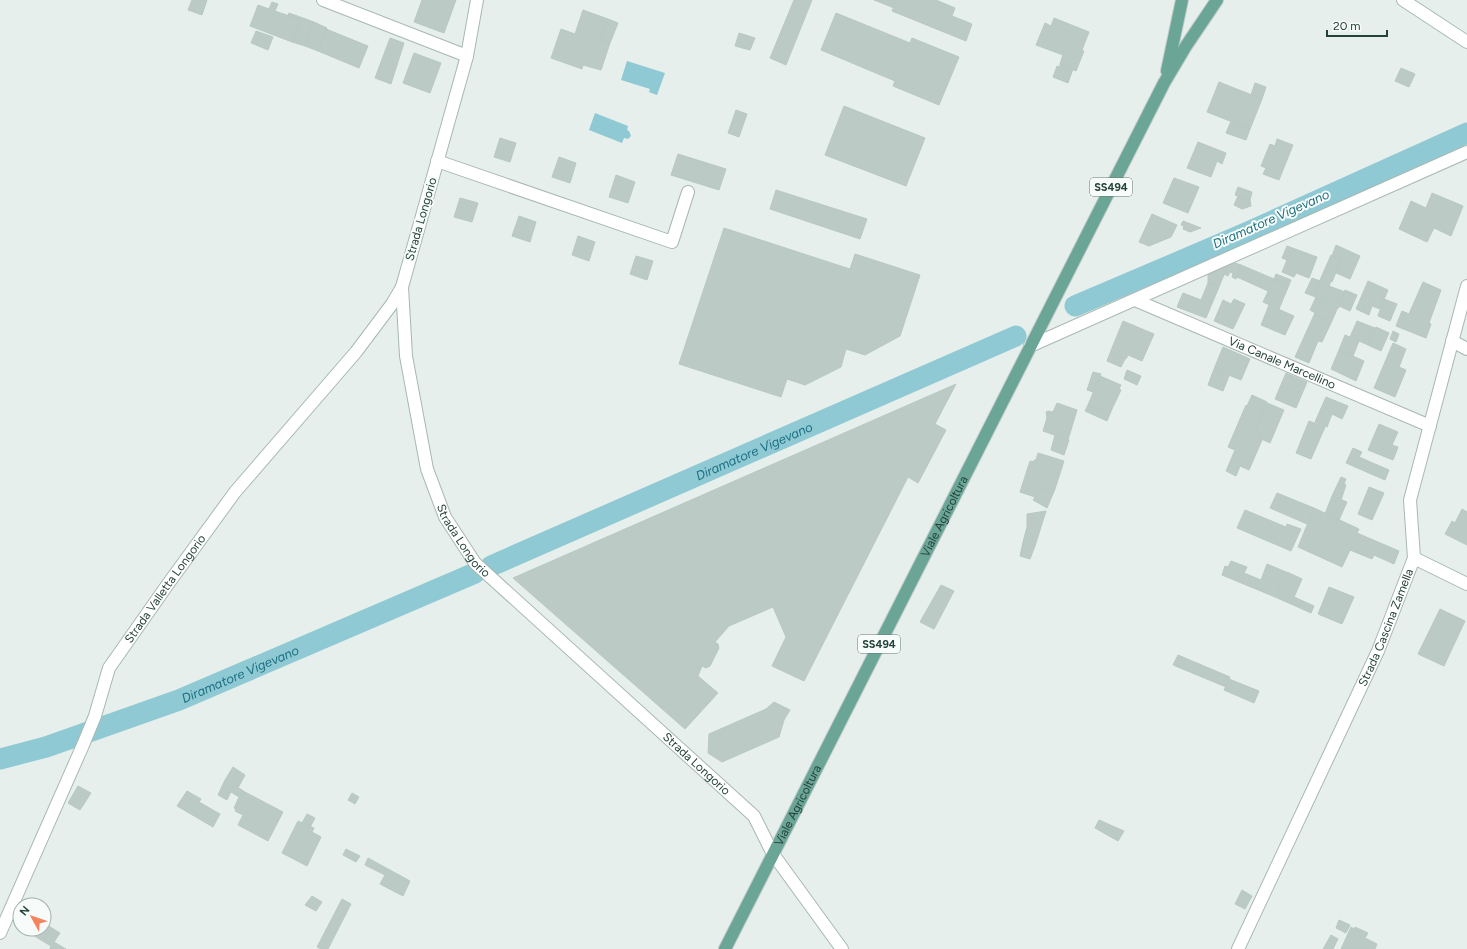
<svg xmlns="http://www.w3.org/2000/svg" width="1467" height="949" viewBox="0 0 1467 949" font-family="Figtree,sans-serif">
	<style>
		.water { fill: #8ec9d4 }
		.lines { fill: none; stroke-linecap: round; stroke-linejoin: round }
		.canal { stroke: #8ec9d4; stroke-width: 21 }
		.building { fill: #bbcac4; stroke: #b8c9c2 }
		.street-casing { stroke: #a8b8b2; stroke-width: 14 }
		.secondary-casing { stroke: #a4bbb3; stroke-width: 14 }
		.primary-casing { stroke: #c2cac8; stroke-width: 14 }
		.street { stroke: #fff; stroke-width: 12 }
		.secondary { stroke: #fff; stroke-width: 12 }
		.primary { stroke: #6aa596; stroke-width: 12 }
		.labels { text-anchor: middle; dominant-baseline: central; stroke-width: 4; stroke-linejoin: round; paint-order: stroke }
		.shield { fill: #f7fbf9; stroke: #637a73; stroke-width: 1 }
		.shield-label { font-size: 11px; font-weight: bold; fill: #24423a }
		.street-label { font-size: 12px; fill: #24423a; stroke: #f7fbf9 }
		.water-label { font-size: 13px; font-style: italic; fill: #1c6f80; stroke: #f7fbf9 }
	</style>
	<rect width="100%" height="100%" fill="#e6efeb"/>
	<g class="water">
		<polygon points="627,61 665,73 657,95 649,92 650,89 621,80"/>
		<polygon points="595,113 628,126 627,130 629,131 631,136 628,139 624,138 622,143 589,130"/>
	</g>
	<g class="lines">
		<g class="canal">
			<polyline points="1075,306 1246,233 1467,133"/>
			<path id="s1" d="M491,566L1016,336"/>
			<path id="s2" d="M0,759L46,747L179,700L475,573"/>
		</g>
	</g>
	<g class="building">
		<polygon points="192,0 207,0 202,15 188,10"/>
		<polygon points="422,0 456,0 444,33 414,22"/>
		<polygon points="794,0 812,0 786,65 770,58"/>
		<polygon points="874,0 897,0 894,8"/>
		<polygon points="897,0 936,0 955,8 952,16 972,24 966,41 892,11"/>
		<polygon points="272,2 278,4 275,11 301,20 292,42 250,26 258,5 269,9"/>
		<polygon points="583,10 608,19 601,39 610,43 601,70 583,65 582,69 551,58 561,29 575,34"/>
		<polygon points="289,13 314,22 305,46 292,42 301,20 288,15"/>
		<polygon points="836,13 910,43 912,38 959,57 939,105 893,86 895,81 821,50"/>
		<polygon points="1054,18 1089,32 1082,50 1084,51 1076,71 1060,64 1063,55 1036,45 1045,23 1051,26"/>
		<polygon points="608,19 618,23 610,43 601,39"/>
		<polygon points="314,22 327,28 318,51 305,46"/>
		<polygon points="326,29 368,46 359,68 318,51"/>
		<polygon points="256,31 273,37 268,50 251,43"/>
		<polygon points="739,33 755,38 750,50 735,46"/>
		<polygon points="390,38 404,43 391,84 375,78"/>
		<polygon points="414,53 441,63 430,93 403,83"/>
		<polygon points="1060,64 1073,69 1068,83 1053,77 1057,66 1060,67"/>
		<polygon points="1401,68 1415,74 1409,87 1395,81"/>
		<polygon points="1219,82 1262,99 1250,129 1207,112"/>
		<polygon points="1255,83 1266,87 1262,99 1251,95"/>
		<polygon points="844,106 925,138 906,186 825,155"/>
		<polygon points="736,110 747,114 739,137 728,133"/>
		<polygon points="1231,121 1250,129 1246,140 1226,133"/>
		<polygon points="500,138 516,143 510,162 494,157"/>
		<polygon points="1277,139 1293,145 1279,180 1263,174 1266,168 1261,166 1270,144 1275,146"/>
		<polygon points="1198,142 1226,153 1222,164 1217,161 1211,177 1187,168"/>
		<polygon points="678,154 726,169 719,190 671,175"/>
		<polygon points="559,157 576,163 570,183 552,177"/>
		<polygon points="616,175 635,182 628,203 609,197"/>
		<polygon points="1174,178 1199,187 1188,213 1163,203"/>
		<polygon points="1238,187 1252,192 1250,200 1235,195"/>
		<polygon points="776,190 867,219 860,239 770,209"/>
		<polygon points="1432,193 1463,206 1451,236 1434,228 1427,242 1399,229 1411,201 1426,208"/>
		<polygon points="1238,196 1250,200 1251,206 1242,209 1234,205"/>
		<polygon points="460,198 478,203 472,222 454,217"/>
		<polygon points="1152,214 1177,225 1171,237 1149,246 1139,242"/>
		<polygon points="519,216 536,222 530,242 512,236"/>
		<polygon points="1183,221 1201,228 1190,232 1183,229 1184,226 1181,225"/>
		<polygon points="724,228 850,269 855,254 920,275 900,336 865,355 846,349 841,367 805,385 787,379 781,397 679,364"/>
		<polygon points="578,236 595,242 589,261 572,255"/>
		<polygon points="1336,245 1360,256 1350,279 1336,273 1341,260 1332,256"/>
		<polygon points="1287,246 1317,257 1309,278 1296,273 1294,277 1282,272 1287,260 1282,258"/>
		<polygon points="1331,255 1341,260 1332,282 1331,281 1329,286 1345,292 1339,306 1339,308 1313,296"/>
		<polygon points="636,256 653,261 647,280 630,274"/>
		<polygon points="1227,263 1228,265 1219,287 1208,283 1208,272"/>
		<polygon points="1235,263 1241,265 1236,279 1232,277 1233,273 1230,272 1228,276 1224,274 1228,265"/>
		<polygon points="1241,265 1274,279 1268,291 1237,277"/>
		<polygon points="1276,274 1291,280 1289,285 1274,279"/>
		<polygon points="1312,278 1320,281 1313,296 1305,293"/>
		<polygon points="1274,279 1289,285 1279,309 1263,302"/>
		<polygon points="1368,281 1388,290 1380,309 1372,306 1369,315 1356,309"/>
		<polygon points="1423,282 1441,290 1429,323 1431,324 1426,338 1396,326 1402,311 1409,314"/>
		<polygon points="1208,283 1219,287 1206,318 1177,307 1183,293 1201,300"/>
		<polygon points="1345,290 1357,295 1350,311 1339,306"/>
		<polygon points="1316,297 1338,307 1331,323 1314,315 1315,313 1310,310"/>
		<polygon points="1234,299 1245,304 1233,329 1214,321 1223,300 1231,304"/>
		<polygon points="1384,299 1397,304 1390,321 1378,316"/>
		<polygon points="1269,305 1294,316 1285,335 1261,325"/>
		<polygon points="1314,315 1331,323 1322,342 1318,341 1309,363 1295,357"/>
		<polygon points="1123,321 1154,334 1142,361 1128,355 1126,359 1110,353"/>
		<polygon points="1357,321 1375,328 1368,345 1350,337"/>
		<polygon points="1376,327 1389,333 1381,351 1368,345"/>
		<polygon points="1393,331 1399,334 1396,342 1390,339"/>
		<polygon points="1345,335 1359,341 1353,356 1339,350"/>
		<polygon points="1393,343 1406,349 1399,367 1406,370 1395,397 1374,388"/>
		<polygon points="1223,347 1250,359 1241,380 1214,369"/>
		<polygon points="1339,350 1364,361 1356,381 1331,369"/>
		<polygon points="1110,353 1125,359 1121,367 1107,361"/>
		<polygon points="1214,369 1229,376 1223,391 1208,385"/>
		<polygon points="1127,370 1141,376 1137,385 1124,379"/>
		<polygon points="1093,372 1101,374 1093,392 1087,390"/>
		<polygon points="1286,373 1307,382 1296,408 1275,399"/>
		<polygon points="1100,376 1121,385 1119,389 1121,390 1112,409 1111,408 1109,413 1088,405"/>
		<polygon points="956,384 935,424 946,430 918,483 908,477 804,681 772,666 786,637 773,607 729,626 715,642 718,644 719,648 710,666 706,668 702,666 698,676 718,693 685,729 513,578"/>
		<polygon points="1252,395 1267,402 1255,431 1261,433 1259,438 1262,440 1249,470 1240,466 1236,476 1226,471 1235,450 1228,447 1246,405 1247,406"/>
		<polygon points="1326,397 1348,406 1342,419 1332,414 1327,427 1315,422"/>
		<polygon points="1057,403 1077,410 1068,440 1043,431 1047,418 1046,412 1048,411 1053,412"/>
		<polygon points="1267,403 1284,410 1270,443 1259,438 1261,433 1255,431"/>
		<polygon points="1088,405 1109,413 1111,408 1112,409 1107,421 1085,411"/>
		<polygon points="1309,421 1325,427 1311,459 1296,453"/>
		<polygon points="1379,424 1398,432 1392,445 1398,447 1393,460 1368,450"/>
		<polygon points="1055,435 1069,440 1064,455 1051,450"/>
		<polygon points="1353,448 1362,452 1359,457 1389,470 1385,480 1346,463"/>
		<polygon points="1038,453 1064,461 1055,489 1051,488 1050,489 1043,488 1039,491 1035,497 1020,492 1030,461 1034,462 1034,460 1036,460"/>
		<polygon points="1341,477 1346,479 1344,484 1346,485 1341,500 1332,496"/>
		<polygon points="1369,487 1384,493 1372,520 1358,514"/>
		<polygon points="1043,488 1050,489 1051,488 1055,489 1047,508 1033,500 1039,491"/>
		<polygon points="1277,493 1314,508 1307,524 1270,508"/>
		<polygon points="1332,496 1347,502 1339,520 1325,514"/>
		<polygon points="1314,508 1359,529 1357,533 1399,551 1394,564 1374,555 1372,559 1350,550 1342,567 1298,547"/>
		<polygon points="1462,509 1467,512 1467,545 1445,534 1452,521 1455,523"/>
		<polygon points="1245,510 1286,527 1287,524 1301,529 1291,551 1237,528"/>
		<polygon points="1046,511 1035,546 1023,542 1027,527 1027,514"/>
		<polygon points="1023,542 1035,546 1030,559 1020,556"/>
		<polygon points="1231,561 1247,567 1244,573 1261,580 1267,564 1286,572 1275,597 1222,575 1225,566 1228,567"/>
		<polygon points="1287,572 1302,579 1291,604 1275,597"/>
		<polygon points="941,585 954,591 934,629 920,622"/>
		<polygon points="1329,587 1354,597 1342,624 1318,614"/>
		<polygon points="1294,597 1314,606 1311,613 1291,604"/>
		<polygon points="1440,609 1465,621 1444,666 1418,654"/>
		<polygon points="1178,655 1230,677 1226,687 1173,665"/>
		<polygon points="1229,679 1259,691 1254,703 1224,690"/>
		<polygon points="774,702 790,710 784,720 779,737 722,762 708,753 709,734 766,709"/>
		<polygon points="233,767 245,775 238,788 234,785 227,800 218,795 225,780"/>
		<polygon points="234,785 245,792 236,809 234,808 239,797 231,792"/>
		<polygon points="78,786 91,793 80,810 68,803"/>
		<polygon points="187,791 201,799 199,802 220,814 213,827 177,806"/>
		<polygon points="245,792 283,812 268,841 238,825 243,815 235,811"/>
		<polygon points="352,793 359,797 355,804 348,800"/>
		<polygon points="307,814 315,818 310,827 302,823"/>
		<polygon points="1099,820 1124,831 1118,841 1095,828"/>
		<polygon points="298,821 314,828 312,832 321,837 307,866 282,853"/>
		<polygon points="346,849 360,856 356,862 343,855"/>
		<polygon points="368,858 410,881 403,896 380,884 385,875 365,865"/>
		<polygon points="1242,890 1252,896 1245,909 1235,904"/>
		<polygon points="312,896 322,902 316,911 305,905"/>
		<polygon points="342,899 351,904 328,949 321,949 317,947"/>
		<polygon points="1339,920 1350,925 1346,933 1336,928"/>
		<polygon points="44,923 60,933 54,942 66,949 50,949 51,946 26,931 28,929 44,929"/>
		<polygon points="1351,927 1354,929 1355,927 1368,933 1365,938 1377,944 1375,949 1341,949"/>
		<polygon points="1331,935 1338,939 1333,949 1323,949"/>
	</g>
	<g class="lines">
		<g class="street-casing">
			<g id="street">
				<polyline points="323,0 467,56"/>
				<path id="s3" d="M477,0L467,56L402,287L406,356L427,469L445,517L475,563L754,816L773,854L842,949"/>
				<polyline points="437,161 672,242 688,192"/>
				<path id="s4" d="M1135,300L1430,426"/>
				<polyline points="1452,341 1467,349"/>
				<polyline points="1030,346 1467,152"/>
				<polyline points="1414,558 1467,584"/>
				<path id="s5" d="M0,933L83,745L95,716L109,668L168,584L235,492L356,352L392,304L402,287"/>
				<path id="s6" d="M1238,949L1378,651L1414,558L1410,500L1467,286"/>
			</g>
		</g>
		<g class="secondary-casing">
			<polyline id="secondary" points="1403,0 1467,42"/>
		</g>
		<g class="primary-casing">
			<g id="primary">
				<polyline points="1167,71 1182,0"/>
				<path id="s7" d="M725,949L1164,83L1186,46L1217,0"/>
			</g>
		</g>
		<use href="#street" class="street"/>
		<use href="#secondary" class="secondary"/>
		<use href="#primary" class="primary"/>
	</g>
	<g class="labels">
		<g class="shield">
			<rect x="1090" y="178" width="42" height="18" rx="3"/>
			<rect x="858" y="635" width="42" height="18" rx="3"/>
		</g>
		<g class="shield-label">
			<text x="1111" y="187">SS494</text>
			<text x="879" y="644">SS494</text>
		</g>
		<g class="street-label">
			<text transform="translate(421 219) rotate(-74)">Strada Longorio</text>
			<text stroke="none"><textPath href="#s4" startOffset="160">Via Canale Marcellino</textPath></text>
			<text stroke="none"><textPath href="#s7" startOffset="485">Viale Agricoltura</textPath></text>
			<text stroke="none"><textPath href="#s3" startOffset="562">Strada Longorio</textPath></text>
			<text stroke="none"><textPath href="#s5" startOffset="384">Strada Valletta Longorio</textPath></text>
			<text stroke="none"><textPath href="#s6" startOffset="354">Strada Cascina Zamella</textPath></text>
			<text stroke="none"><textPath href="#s3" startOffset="886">Strada Longorio</textPath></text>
			<text stroke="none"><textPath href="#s7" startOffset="161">Viale Agricoltura</textPath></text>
		</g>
		<g class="water-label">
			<text transform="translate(1271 219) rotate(-24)">Diramatore Vigevano</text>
			<text stroke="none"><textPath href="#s1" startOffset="287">Diramatore Vigevano</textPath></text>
			<text stroke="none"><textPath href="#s2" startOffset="255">Diramatore Vigevano</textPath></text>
		</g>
	</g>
	<g transform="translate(32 917) rotate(310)"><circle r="19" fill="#f7fbf9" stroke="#a3b1ad"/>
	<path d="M0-3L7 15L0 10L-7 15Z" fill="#f4845f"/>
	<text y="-6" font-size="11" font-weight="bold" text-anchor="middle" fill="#24423a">N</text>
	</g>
	<path d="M1327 30v6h60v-6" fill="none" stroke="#24423a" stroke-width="2"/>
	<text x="1333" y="30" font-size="12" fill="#24423a" stroke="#f7fbf9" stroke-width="3" paint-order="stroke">20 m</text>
</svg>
